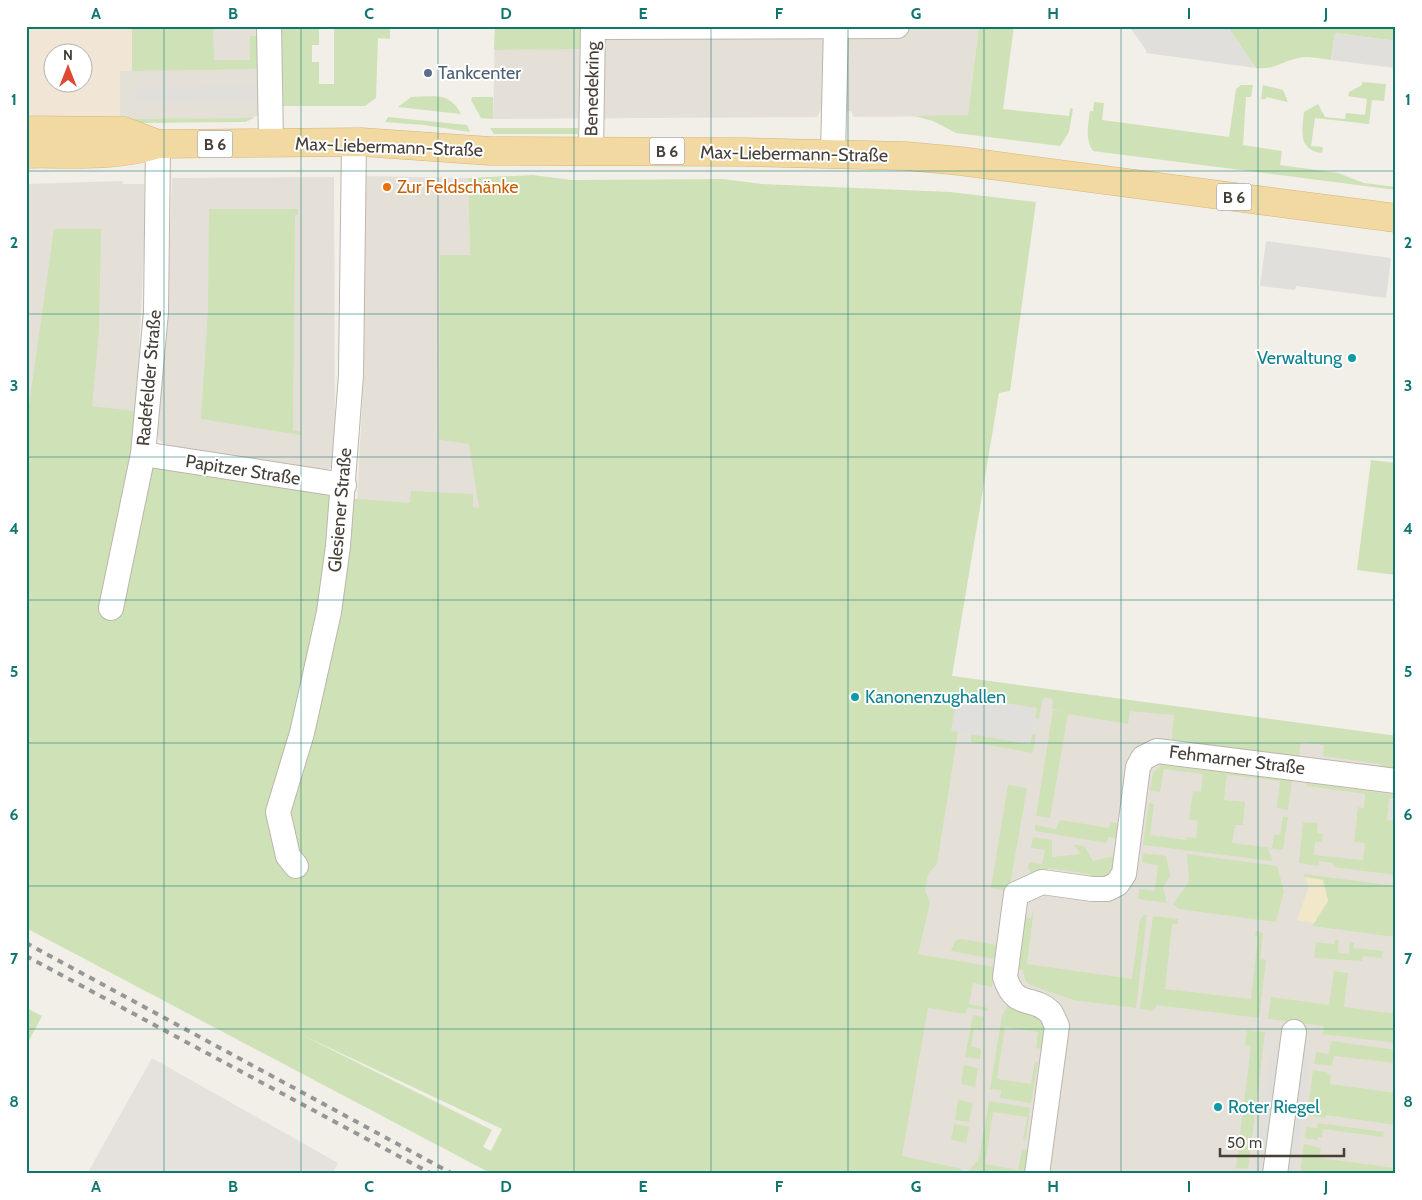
<svg xmlns="http://www.w3.org/2000/svg" width="1422" height="1200" viewBox="0 0 1422 1200" font-family="Cabin,sans-serif">
	<style>
		.residential { fill: #e5e0d7 }
		.commercial { fill: #f1e5d6; fill-rule: evenodd }
		.industrial { fill: #e5e1dd }
		.green { fill: #cfe1b6; fill-rule: evenodd }
		.sand { fill: #f2e8c9 }
		.parking { fill: #e1dfdc }
		.lines { fill: none; stroke-linecap: round; stroke-linejoin: round }
		.minor-casing { stroke: #bcb6ac; stroke-width: 26 }
		.major-casing { stroke: #d5b573; stroke-width: 29 }
		.minor { stroke: #fff; stroke-width: 24 }
		.major { stroke: #f2d9a2; stroke-width: 28 }
		.rail { stroke: #969696; stroke-width: 4; stroke-dasharray: 6 6; stroke-linecap: butt }
		.grid { fill: none; stroke: #0f766e; stroke-width: 1; stroke-opacity: 0.55 }
		.service-dot { fill: #5c6f8a; stroke: #fff; stroke-width: 2 }
		.food-dot { fill: #e8710a; stroke: #fff; stroke-width: 2 }
		.culture-dot { fill: #0f9aa8; stroke: #fff; stroke-width: 2 }
		.labels { text-anchor: middle; dominant-baseline: central; stroke-width: 4; stroke-linejoin: round; paint-order: stroke }
		.shield { fill: #fff; stroke: #7d7974; stroke-width: 1 }
		.shield-label { font-size: 16px; font-weight: bold; fill: #453f38 }
		.service-label { font-size: 18px; fill: #4e5e75; stroke: #fff; text-anchor: start }
		.street-label { font-size: 18px; fill: #453f38; stroke: #fff }
		.food-label { font-size: 18px; fill: #c56008; stroke: #fff; text-anchor: start }
		.culture-label { font-size: 18px; fill: #0d838f; stroke: #fff; text-anchor: start }
		.neatline { fill: none; stroke: #0f766e; stroke-width: 2 }
		.grid-label { font-size: 16px; text-anchor: middle; font-weight: bold; fill: #0f766e }
	</style>
	<rect width="100%" height="100%" fill="#f2efe8"/>
	<g class="residential">
		<polygon points="132,26 264,26 260,114 245,122 120,122 120,71 132,71"/>
		<polygon points="495,26 979,26 968,116 854,117 851,111 821,110 817,117 493,119"/>
		<polygon points="362,176 468,178 470,256 441,255 439,440 492,446 479,508 357,500 364,371"/>
		<polygon points="334,177 335,463 328,470 311,471 164,444 158,439 157,431 167,309 172,178"/>
		<polygon points="122,181 123,184 144,184 145,232 136,411 30,400 26,426 26,184"/>
		<polygon points="952,676 1396,736 1396,1174 904,1174 890,1149 909,961"/>
	</g>
	<path class="commercial" d="M26,26H132V71H120V122L26,114ZM52,52H82V82H52Z"/>
	<polygon class="industrial" points="152,1058 338,1163 332,1174 87,1174"/>
	<g class="green">
		<polygon points="132,26 213,26 214,60 250,60 250,36 261,36 261,69 132,71"/>
		<path d="M279,26H390V39L378,38L376,98L365,106H280ZM319,28H334V84H319V62H312V45H319Z"/>
		<polygon points="495,26 586,26 585,49 494,50"/>
		<polygon points="979,26 1014,26 1003,109 1069,116 1070,108 1073,109 1069,132 1060,146 956,133 933,121 914,116 968,115"/>
		<path d="M1227,26H1396V41L1335,33L1331,60C1321,59 1309,55 1299,58C1282,61 1275,70 1256,68Z"/>
		<path d="M1362,82L1386,84L1384,101L1372,100L1369,124L1315,118L1311,146L1323,147L1322,153C1298,150 1302,131 1304,112L1318,104L1325,117L1345,119L1346,113L1365,115L1367,99L1348,96L1349,92L1362,85Z"/>
		<path d="M1241,85H1253L1251,97H1246L1243,145L1282,151L1280,165L1338,173L1364,183L1396,187V190L1093,151C1085,139 1088,124 1090,111H1093L1094,102L1104,103L1102,120L1229,137L1236,89Z"/>
		<polygon points="1263,85 1283,90 1288,102 1266,97 1266,99 1261,99"/>
		<path d="M411,97C434,97 449,91 461,114L398,107Z"/>
		<polygon points="472,97 493,97 493,119 481,118 471,100"/>
		<polygon points="388,117 467,125 470,132 424,125 385,122"/>
		<polygon points="254,118 245,122 137,123 135,119"/>
		<polygon points="490,128 578,128 578,134 494,134"/>
		<path d="M533,175L571,180L723,179L762,184L950,192L1036,202L1010,391L999,393L952,676L1396,736V770L1385,769L1380,764L1323,756L1324,745L1301,742L1298,762L1171,746L1174,715L1130,711L1128,724L1068,714L1050,818L1036,816L1053,710L1068,712L1052,709L1053,699L1043,697L1039,719L1035,718L1036,708L951,731L958,732L937,864L928,874L925,891L930,903L918,954L994,967L992,987L973,983L969,1004L988,1008V1011L967,1007L966,1014L928,1008L902,1156L962,1169L961,1174H492L26,928V426L54,229H101L99,332L92,406L136,411L133,453L321,489L331,497L410,503L411,491L473,494V507L479,508L469,444L439,440L440,255H470L468,178ZM298,1033L502,1129L491,1151L483,1147L492,1130Z"/>
		<polygon points="209,209 298,209 298,215 295,215 293,430 301,431 301,435 201,419 208,310"/>
		<polygon points="1371,460 1396,463 1396,575 1357,570"/>
		<polygon points="971,734 1030,744 1032,734 1036,734 1033,753 971,742"/>
		<polygon points="1161,765 1292,780 1288,810 1277,808 1280,781 1227,775 1224,800 1245,802 1243,825 1235,825 1232,843 1272,848 1274,834 1280,835 1283,816 1288,817 1283,850 1267,848 1273,861 1143,845 1149,803 1154,804 1150,835 1186,840 1187,837 1196,838 1198,821 1189,819 1193,791 1201,792 1203,774 1164,769 1160,792 1150,791 1153,773"/>
		<polygon points="1307,783 1396,795 1396,798 1389,798 1387,820 1396,821 1394,866 1396,866 1396,875 1334,867 1333,863 1319,861 1319,866 1299,863 1303,822 1318,823 1317,833 1323,834 1322,842 1315,842 1314,855 1363,860 1365,843 1354,842 1358,807 1364,808 1365,794 1307,786"/>
		<polygon points="1008,785 1027,788 1009,891 991,888"/>
		<polygon points="1060,820 1109,828 1111,822 1125,825 1123,839 1108,837 1107,843 1035,831 1035,825 1056,829"/>
		<polygon points="1033,837 1052,840 1052,857 1081,854 1073,844 1084,846 1093,861 1115,856 1117,873 1089,886 1090,874 1048,868 1046,880 1035,880 1028,868 1029,862 1042,864 1045,850 1031,848"/>
		<polygon points="1143,853 1166,856 1170,876 1163,887 1167,903 1138,899 1139,889 1155,891 1158,865 1142,863"/>
		<polygon points="1187,854 1277,866 1284,891 1276,922 1179,909 1173,904 1189,882"/>
		<polygon points="1303,874 1396,886 1396,937 1312,926 1328,901 1323,880 1305,877"/>
		<polygon points="1034,908 1027,964 1132,979 1140,920 1144,915 1147,915 1136,1008 1073,1000 1030,985 1025,980 1023,970 1016,969 1024,917 1031,918"/>
		<polygon points="1153,916 1178,919 1178,924 1172,924 1165,989 1251,999 1258,937 1255,936 1256,931 1263,933 1260,959 1266,960 1259,1018 1157,1005 1153,1011 1140,1009"/>
		<polygon points="960,939 997,945 995,959 951,951 955,941"/>
		<polygon points="1335,940 1339,940 1338,953 1349,954 1350,942 1354,943 1354,948 1383,951 1382,958 1363,956 1362,961 1314,958 1316,942 1334,944"/>
		<polygon points="1334,971 1348,973 1344,1007 1396,1014 1396,1043 1323,1034 1324,1026 1268,1019 1271,997 1329,1005"/>
		<polygon points="1009,1003 1034,1012 1045,1024 1046,1050 1036,1048 1038,1032 1005,1027 997,1079 1031,1084 1035,1061 1038,1062 1031,1103 1000,1098 1001,1090 990,1089 1002,1016"/>
		<polygon points="26,1008 42,1016 26,1046"/>
		<polygon points="973,1015 984,1017 982,1030 974,1029 971,1046 981,1049 980,1059 965,1057"/>
		<polygon points="1247,1030 1265,1032 1248,1169 1236,1168 1251,1046 1245,1045"/>
		<polygon points="1331,1041 1396,1050 1396,1063 1334,1056 1332,1066 1314,1064 1316,1052 1329,1054"/>
		<polygon points="964,1065 978,1068 975,1087 961,1084"/>
		<polygon points="1313,1070 1327,1072 1327,1074 1331,1075 1330,1084 1396,1093 1396,1125 1326,1115 1325,1118 1307,1115"/>
		<polygon points="958,1100 973,1103 969,1122 955,1120"/>
		<polygon points="989,1101 1030,1108 1026,1140 1023,1139 1027,1117 993,1112 985,1164 1018,1170 1022,1149 1033,1151 1031,1174 966,1174 979,1159"/>
		<polygon points="1318,1123 1384,1132 1383,1137 1323,1129 1322,1137 1318,1137 1317,1140 1305,1138 1306,1127 1317,1128"/>
		<polygon points="954,1124 969,1127 966,1143 951,1140"/>
		<polygon points="1304,1144 1321,1148 1319,1158 1396,1168 1396,1174 1300,1174"/>
	</g>
	<polygon class="sand" points="1305,877 1323,880 1328,901 1314,923 1297,920 1309,887"/>
	<g class="parking">
		<polygon points="1129,26 1227,26 1256,68 1146,53 1146,50"/>
		<polygon points="1335,33 1396,41 1396,68 1331,60"/>
		<polygon points="255,86 255,100 137,101 137,87"/>
		<polygon points="1266,241 1391,258 1386,298 1296,286 1295,290 1260,286"/>
		<polygon points="957,695 1037,708 1030,744 951,731"/>
		<polygon points="1271,1045 1311,1050 1295,1174 1255,1174"/>
	</g>
	<g class="lines">
		<g class="minor-casing">
			<g id="minor">
				<polyline points="269,26 271,143"/>
				<polyline points="593,27 897,26"/>
				<polyline points="591,151 593,26"/>
				<polyline points="833,153 836,26"/>
				<polyline points="143,454 344,485"/>
				<polyline points="111,608 143,454 156,312 158,144"/>
				<polyline points="296,866 288,856 278,812 302,733 329,612 338,546 351,375 354,142"/>
				<path d="M1037,1174L1057,1026C1055,1022 1053,1016 1050,1012C1033,995 1015,1010 1005,977L1016,894L1042,882L1092,889H1107L1117,884L1124,874L1138,767L1143,758L1157,751L1396,781"/>
				<polyline points="1275,1174 1294,1032"/>
			</g>
		</g>
		<g class="major-casing">
			<g id="major">
				<polyline points="26,130 124,131 158,144"/>
				<path d="M26,154C73,153 112,158 158,144L361,142L490,151L743,152L906,156L960,161L1396,218"/>
			</g>
		</g>
		<use href="#minor" class="minor"/>
		<use href="#major" class="major"/>
		<g class="rail">
			<polyline points="26,943 453,1174"/>
			<polyline points="26,956 432,1174"/>
		</g>
	</g>
	<path class="grid" d="M164,26V1174M301,26V1174M438,26V1174M574,26V1174M711,26V1174M848,26V1174M984,26V1174M1121,26V1174M1258,26V1174M26,171H1396M26,314H1396M26,457H1396M26,600H1396M26,743H1396M26,886H1396M26,1029H1396"/>
	<circle class="service-dot" cx="428" cy="73" r="5"/>
	<circle class="food-dot" cx="387" cy="187" r="5"/>
	<g class="culture-dot">
		<circle cx="1352" cy="358" r="5"/>
		<circle cx="855" cy="697" r="5"/>
		<circle cx="1218" cy="1107" r="5"/>
	</g>
	<g class="labels">
		<g class="shield">
			<rect x="197.5" y="130.5" width="35" height="27" rx="4"/>
			<rect x="649.5" y="137.5" width="35" height="27" rx="4"/>
			<rect x="1216.5" y="183.5" width="35" height="27" rx="4"/>
		</g>
		<g class="shield-label">
			<text x="215" y="144">B 6</text>
			<text x="667" y="151">B 6</text>
			<text x="1234" y="197">B 6</text>
		</g>
		<g class="service-label">
			<text x="438" y="73">Tankcenter</text>
		</g>
		<g class="street-label">
			<text transform="translate(592 89) rotate(-89)">Benedekring</text>
			<text transform="translate(389 147) rotate(2)">Max-Liebermann-Straße</text>
			<text transform="translate(794 154) rotate(1)">Max-Liebermann-Straße</text>
			<text transform="translate(149 378) rotate(-85)">Radefelder Straße</text>
			<text transform="translate(243 470) rotate(9)">Papitzer Straße</text>
			<text transform="translate(340 510) rotate(-85)">Glesiener Straße</text>
			<text transform="translate(1237 760) rotate(7)">Fehmarner Straße</text>
		</g>
		<g class="food-label">
			<text x="397" y="187">Zur Feldschänke</text>
		</g>
		<g class="culture-label">
			<text x="1342" y="358" text-anchor="end">Verwaltung</text>
			<text x="865" y="697">Kanonenzughallen</text>
			<text x="1228" y="1107">Roter Riegel</text>
		</g>
	</g>
	<rect width="1422" height="1200" fill="none" stroke="#ffffff" stroke-width="55"/>
	<g transform="translate(68 68)"><circle r="24" fill="#ffffff" stroke="#b5b2af"/>
	<path d="M0-4L9 19L0 12L-9 19Z" fill="#df4832"/>
	<text y="-8" font-size="14" font-weight="bold" text-anchor="middle" fill="#453f38">N</text>
	</g>
	<path d="M1220 1148v8h124v-8" fill="none" stroke="#453f38" stroke-width="2.5"/>
	<text x="1227" y="1148" font-size="15" fill="#453f38" stroke="#ffffff" stroke-width="4" paint-order="stroke">50 m</text>
	<rect x="28" y="28" width="1366" height="1144" class="neatline"/>
	<g class="grid-label">
		<text x="96" y="19">A</text>
		<text x="233" y="19">B</text>
		<text x="369" y="19">C</text>
		<text x="506" y="19">D</text>
		<text x="643" y="19">E</text>
		<text x="779" y="19">F</text>
		<text x="916" y="19">G</text>
		<text x="1053" y="19">H</text>
		<text x="1189" y="19">I</text>
		<text x="1326" y="19">J</text>
		<text x="14" y="105">1</text>
		<text x="1408" y="105">1</text>
		<text x="14" y="248">2</text>
		<text x="1408" y="248">2</text>
		<text x="14" y="391">3</text>
		<text x="1408" y="391">3</text>
		<text x="14" y="534">4</text>
		<text x="1408" y="534">4</text>
		<text x="14" y="677">5</text>
		<text x="1408" y="677">5</text>
		<text x="14" y="820">6</text>
		<text x="1408" y="820">6</text>
		<text x="14" y="964">7</text>
		<text x="1408" y="964">7</text>
		<text x="14" y="1107">8</text>
		<text x="1408" y="1107">8</text>
		<text x="96" y="1192">A</text>
		<text x="233" y="1192">B</text>
		<text x="369" y="1192">C</text>
		<text x="506" y="1192">D</text>
		<text x="643" y="1192">E</text>
		<text x="779" y="1192">F</text>
		<text x="916" y="1192">G</text>
		<text x="1053" y="1192">H</text>
		<text x="1189" y="1192">I</text>
		<text x="1326" y="1192">J</text>
	</g>
</svg>
